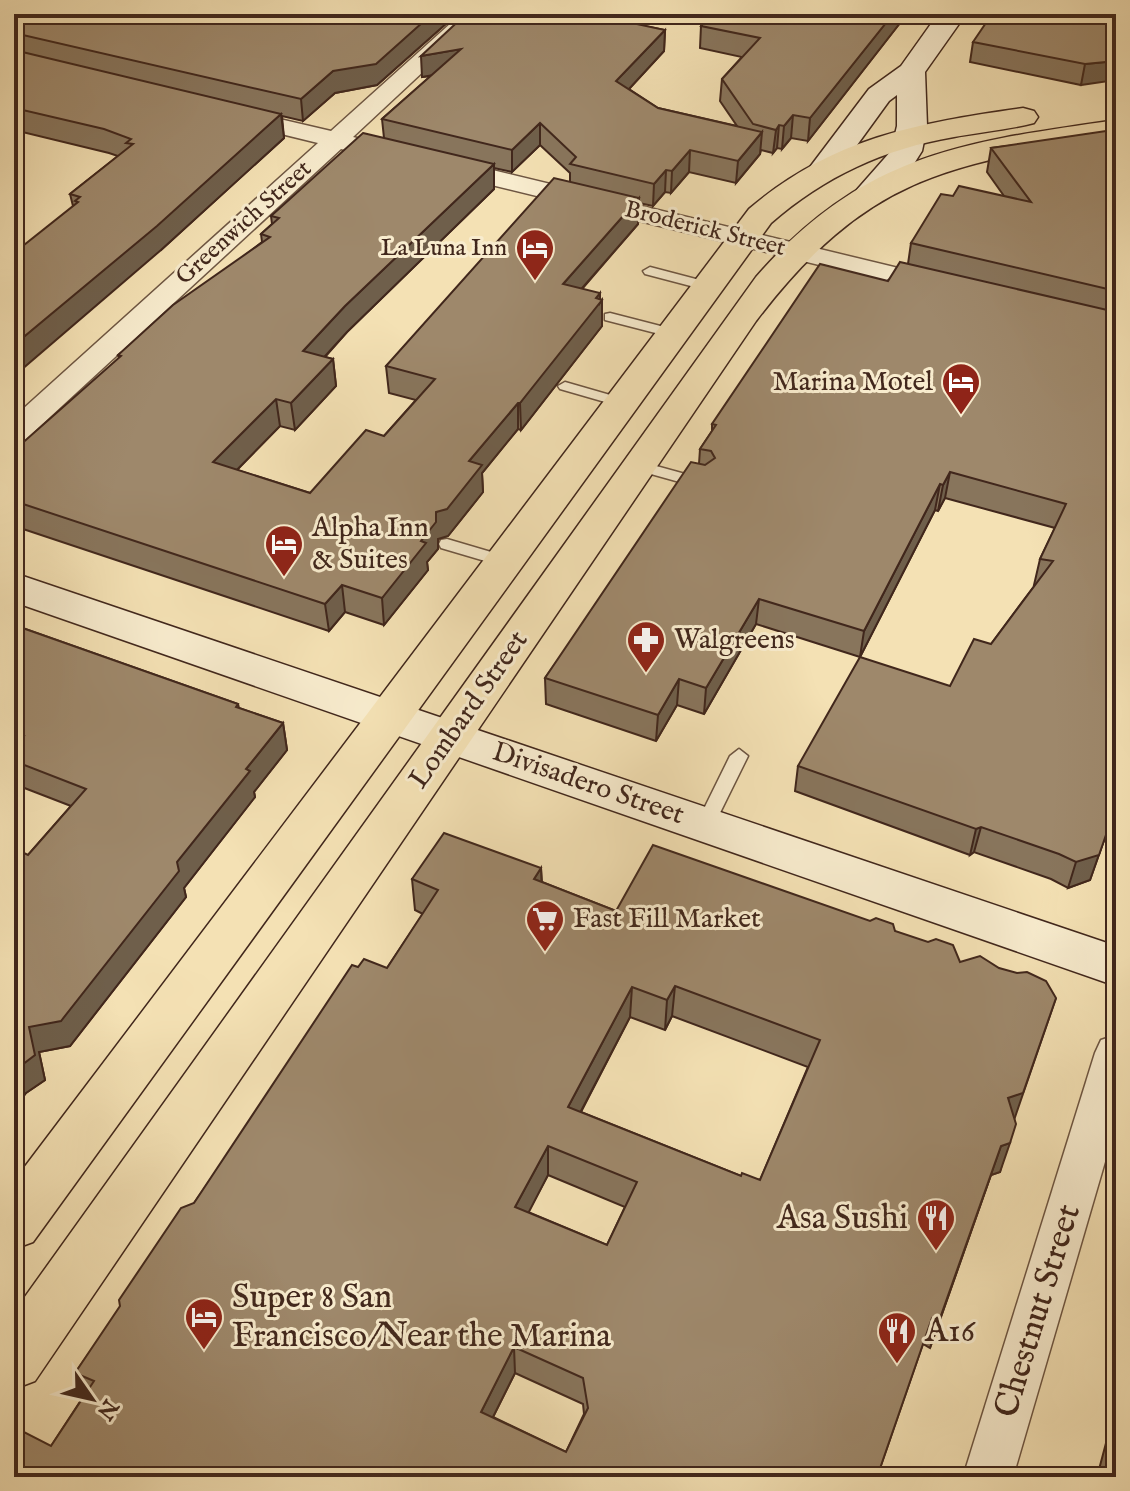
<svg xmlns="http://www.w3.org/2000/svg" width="1130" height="1491" viewBox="0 0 1130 1491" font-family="'IM FELL English',serif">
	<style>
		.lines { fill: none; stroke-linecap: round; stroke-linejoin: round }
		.lane-casing { stroke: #6e5642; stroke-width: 3 }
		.street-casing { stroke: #6e5642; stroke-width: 3 }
		.secondary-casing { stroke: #41271c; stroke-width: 3 }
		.highway-casing { stroke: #41271c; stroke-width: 3 }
		.lane { fill: #f8ecce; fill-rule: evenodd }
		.street { fill: #f8ecce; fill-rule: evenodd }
		.secondary { fill: #f8ecce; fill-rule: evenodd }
		.highway { fill: #f4e1b4; fill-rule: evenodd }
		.wall { fill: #88755c; stroke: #41271c; stroke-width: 2; fill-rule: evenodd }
		.shaded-wall { fill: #6f5f4b; stroke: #41271c; stroke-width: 2 }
		.building { fill: #9e886b; stroke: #41271c; stroke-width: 2; fill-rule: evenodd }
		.labels { text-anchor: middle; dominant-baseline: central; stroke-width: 6; stroke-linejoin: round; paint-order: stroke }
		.far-street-label { font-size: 24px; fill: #41271c; stroke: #f8ecce }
		.far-poi-label { font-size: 24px; fill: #41271c; stroke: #f8ecce; text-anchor: end }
		.poi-label { font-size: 28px; fill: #41271c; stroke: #f8ecce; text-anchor: start }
		.street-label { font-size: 28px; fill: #41271c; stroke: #f8ecce }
		.near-poi-label { font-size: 34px; fill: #41271c; stroke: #f8ecce; text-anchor: start }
		.near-street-label { font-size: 34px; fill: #41271c; stroke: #f8ecce }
	</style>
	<rect width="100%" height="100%" fill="#f4e1b4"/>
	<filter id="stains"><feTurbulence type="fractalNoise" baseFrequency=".0025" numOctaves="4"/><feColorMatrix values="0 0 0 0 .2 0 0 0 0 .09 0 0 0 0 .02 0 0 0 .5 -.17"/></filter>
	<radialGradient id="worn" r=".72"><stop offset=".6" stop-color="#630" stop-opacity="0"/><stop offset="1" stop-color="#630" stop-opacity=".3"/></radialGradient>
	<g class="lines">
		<g class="lane-casing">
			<g id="lane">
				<polygon points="650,267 711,283 713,286 706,290 645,274 643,271"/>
				<polygon points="610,313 676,330 678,333 671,337 605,320 605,314"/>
				<polygon points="565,382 624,399 626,402 619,406 560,389 558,386"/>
				<polygon points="638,461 707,480 709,483 701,488 633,469 630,466"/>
				<polygon points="447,539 508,557 510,561 502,566 441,548 439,544 441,540"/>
				<polygon points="739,749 748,756 714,825 712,830 698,830 696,825 730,756"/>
			</g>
		</g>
		<g class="street-casing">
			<g id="street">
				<polygon points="461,14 485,14 353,137 406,150 410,155 406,160 397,163 341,149 25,440 14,442 14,417 318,143 228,121 225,116 228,111 237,109 331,131"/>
				<polygon points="447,159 948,280 952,286 948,292 938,294 438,172 434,167 438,162"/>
				<polygon points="1116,1035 1116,1124 1013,1477 963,1477 1095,1053 1101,1040"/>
			</g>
		</g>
		<g class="secondary-casing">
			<g id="secondary">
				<polygon points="938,14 966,14 925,72 927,126 922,151 910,170 881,200 870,202 859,200 854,193 891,151 897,126 897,95 889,101 836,174 825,176 814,174 810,167 869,89 901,66"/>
				<polygon points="14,573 1116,946 1116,986 14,602"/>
			</g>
		</g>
		<g class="highway-casing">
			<g id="highway">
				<path d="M1023,108L1034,111L1038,117L1034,123C1007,130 980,132 954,137C884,149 825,176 771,223L33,1242L14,1249V1181L749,209C832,138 917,123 1023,108Z"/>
				<path d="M1116,120V138C946,163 865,178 756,321L35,1381L14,1389V1312L756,277C863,154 963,142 1116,120Z"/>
			</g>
		</g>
		<use href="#lane" class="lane"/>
		<use href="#street" class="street"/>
		<use href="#secondary" class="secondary"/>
		<use href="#highway" class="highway"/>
	</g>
	<g class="wall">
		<polygon points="14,14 280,21 289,14 457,14 377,85 335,93 303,121 282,116 284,138 161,250 73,206 70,194 118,156 109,153 14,130"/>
		<path d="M907,14L808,141L791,138L782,149L777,148L773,153L761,150L760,154L736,183L689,172L671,193L665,192L653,206L639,203L638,224L582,289L602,300V326L521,430L518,429L482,473L483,492L448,536L438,539V549L427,562L428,570L384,625L345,612L329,631L14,526V458L119,358L118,355L262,242L261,234L272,224L271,216L384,138L382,119L431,76L422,77L606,18L665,30L664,51L629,89L658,108L737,126L720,101L722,79L742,57L700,48L701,26ZM540,145L570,173V182L386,366L389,393L416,400L384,436L310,493L237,470L280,426L295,430L336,386L333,359L325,357L347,332L494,189V168L512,172Z"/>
		<polygon points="1116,14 1081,85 970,62 973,42"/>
		<polygon points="1116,133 1116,806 1090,880 1068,888 1051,879 974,852 970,855 795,791 798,766 950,686 991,644 1035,585 1034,585 1040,559 1055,528 945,498 938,511 935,510 860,657 756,624 704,714 677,705 656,741 546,704 545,678 699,464 700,449 712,431 712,424 908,264 911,243 953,196 1004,196 987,172 991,148"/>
		<polygon points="14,625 238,704 239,708 283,723 287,750 254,792 255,797 184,888 186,897 70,1046 39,1052 45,1080 26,1093 14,1109 14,861 28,855 71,806 14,784"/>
		<path d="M541,868L542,882L616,911L895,931L1014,1118L1000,1172L991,1175L930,1348L923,1344L877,1477L51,1446L85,1394L75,1373L194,1203L358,967L387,968L423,914L415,910L412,879ZM672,1016L808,1067L760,1180L741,1176L581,1112L630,1017L665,1030ZM548,1175L625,1207L607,1245L528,1212ZM515,1373L583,1404L584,1414L566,1452L493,1417Z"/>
		<polygon points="1116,1410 1116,1477 1097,1477 1114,1413"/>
	</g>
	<g class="shaded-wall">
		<polygon points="432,14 457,14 377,85 335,93 303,121 301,99 333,71"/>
		<polygon points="590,14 610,14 590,35"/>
		<polygon points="893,14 907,14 808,141 810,118"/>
		<polygon points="665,30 664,51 616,103 616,81"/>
		<polygon points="461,49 462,70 422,77 421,56"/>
		<polygon points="1116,61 1116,80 1081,85 1085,64"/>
		<polygon points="281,114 284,138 161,250 14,376 14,345"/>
		<polygon points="793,115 791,138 782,149 784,126"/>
		<polygon points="540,123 540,145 512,172 512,150"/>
		<polygon points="779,125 777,148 773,153 776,130"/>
		<polygon points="762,132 760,154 736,183 738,161"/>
		<polygon points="690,150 689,172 671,193 672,171"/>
		<polygon points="494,164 494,189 347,332 306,377 303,351 345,306"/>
		<polygon points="666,170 665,192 653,206 654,184"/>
		<polygon points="639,198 638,224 563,310 563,284"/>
		<polygon points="600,293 600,303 602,300 602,326 521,430 520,403"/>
		<polygon points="333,359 336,386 295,430 291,403"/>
		<polygon points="276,399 280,426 218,489 213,462"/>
		<polygon points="518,403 518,429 482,473 483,492 448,536 438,539 438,549 427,562 428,570 384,625 382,598 469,461"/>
		<polygon points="950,472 945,498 938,511 943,485"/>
		<polygon points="940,484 935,510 860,657 864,631"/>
		<polygon points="342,585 345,612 329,631 325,604"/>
		<polygon points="759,599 756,624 704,714 706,688"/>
		<polygon points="679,679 677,705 656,741 658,715"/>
		<polygon points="283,723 287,750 254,792 255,797 184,888 186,897 70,1046 39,1052 45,1080 26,1093 14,1109 14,1071 29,1027 246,769"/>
		<polygon points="1116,806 1090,880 1068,888 1076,862"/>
		<polygon points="981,827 974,852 970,855 976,829"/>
		<polygon points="541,868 542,899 534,879"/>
		<polygon points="675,986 672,1016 665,1030 667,1000"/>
		<polygon points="632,987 630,1017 568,1136 568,1107"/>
		<polygon points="1056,998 1013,1123 1008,1098"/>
		<polygon points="1010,1143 1000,1172 991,1175 930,1348 1001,1146"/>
		<polygon points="548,1146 548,1175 517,1235 515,1207"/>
		<polygon points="514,1347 515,1373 483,1437 481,1412"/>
	</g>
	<g class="building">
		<polygon points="14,14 246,14 280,21 289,14 432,14 376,64 333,71 301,99 14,33"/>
		<polygon points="466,14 590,14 665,30 616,81 658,108 762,132 738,161 690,150 672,171 666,170 654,184 570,164 576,157 540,123 512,150 382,119 461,49 421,56"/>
		<polygon points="711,14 893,14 810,118 793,115 784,126 779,125 776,130 753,124 722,79 760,38 701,26"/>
		<polygon points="992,14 1116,14 1116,61 1085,64 973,42"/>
		<polygon points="14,50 281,114 157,226 14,345 14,253 78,202 75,201 80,197 70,194 133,144 126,143 131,139 104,129 14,108"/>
		<polygon points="1106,131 1116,133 1116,291 911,243 941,194 953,196 959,186 1031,202 991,148"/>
		<polygon points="363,133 494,164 345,306 303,351 333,359 291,403 276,399 213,462 310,493 366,430 384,436 435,379 386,366 554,178 639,198 563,284 600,293 596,298 602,300 520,403 518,403 469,461 482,465 447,509 436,512 436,522 421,541 426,543 382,598 342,585 325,604 14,501 14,458 16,456 19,446 121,356 118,355 173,305 270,237 261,234 279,218 271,216"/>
		<polygon points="900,262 1116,312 1116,806 1099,855 1076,862 1059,854 981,827 976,829 798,766 860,657 950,686 974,639 991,644 1053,561 1040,559 1066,504 950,472 943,485 940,484 864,631 759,599 706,688 679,679 658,715 545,678 691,462 705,465 715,458 711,451 700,449 716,425 712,424 820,264 888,281"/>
		<polygon points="14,625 238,704 236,707 283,723 246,769 250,771 177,862 179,871 61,1021 29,1027 35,1055 14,1071 14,861 22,852 28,855 86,789 14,761 14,748 24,736 14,732"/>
		<path d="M444,833L541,868L534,879L616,911L653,845L870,921L876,918L893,924L895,931L928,942L936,939L953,945L960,962L980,956L999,968L1017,973L1027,972L1046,981L1056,998L1023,1093L1008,1098L1016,1124L1010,1143L1001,1146L939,1321L932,1318L877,1477H14V1448L24,1432L51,1446L94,1381L75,1373L120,1306L119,1300L181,1208L194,1203L352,965L358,967L364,959L387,968L438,890L412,879ZM675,986L820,1040L760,1180L742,1173L741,1176L568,1107L632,987L667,1000ZM548,1146L637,1182L607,1245L515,1207ZM514,1347L583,1378L588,1408L566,1452L481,1412Z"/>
		<polygon points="1116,1442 1116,1477 1107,1477"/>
	</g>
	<defs>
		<g id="hotel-pin" transform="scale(2)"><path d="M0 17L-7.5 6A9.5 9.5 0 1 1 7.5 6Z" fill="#8f2418" stroke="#f8ecce"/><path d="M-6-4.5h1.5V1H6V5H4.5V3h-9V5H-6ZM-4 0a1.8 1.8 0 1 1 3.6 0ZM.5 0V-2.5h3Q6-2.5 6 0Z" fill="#fff"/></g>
		<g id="pharmacy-pin" transform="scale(2)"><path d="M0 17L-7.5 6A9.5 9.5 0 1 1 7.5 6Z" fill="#8f2418" stroke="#f8ecce"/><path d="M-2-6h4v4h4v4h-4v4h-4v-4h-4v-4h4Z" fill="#fff"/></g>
		<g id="supermarket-pin" transform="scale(2)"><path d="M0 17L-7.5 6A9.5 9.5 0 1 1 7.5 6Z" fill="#8f2418" stroke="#f8ecce"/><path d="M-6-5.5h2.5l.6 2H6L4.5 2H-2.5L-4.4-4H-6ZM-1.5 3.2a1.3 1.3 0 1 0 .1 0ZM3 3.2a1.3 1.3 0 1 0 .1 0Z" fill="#fff"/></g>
		<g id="restaurant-pin" transform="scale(2)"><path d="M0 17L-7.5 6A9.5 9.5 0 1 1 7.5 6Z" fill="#8f2418" stroke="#f8ecce"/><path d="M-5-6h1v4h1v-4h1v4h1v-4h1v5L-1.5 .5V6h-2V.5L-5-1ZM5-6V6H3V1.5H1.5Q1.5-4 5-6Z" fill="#fff"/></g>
	</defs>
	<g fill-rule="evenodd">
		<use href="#hotel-pin" x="535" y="248"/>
		<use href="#hotel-pin" x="961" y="382"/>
		<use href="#hotel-pin" x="284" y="544"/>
		<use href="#pharmacy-pin" x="646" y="640"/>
		<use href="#supermarket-pin" x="545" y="919"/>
		<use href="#restaurant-pin" x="936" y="1218"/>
		<use href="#hotel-pin" x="204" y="1317"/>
		<use href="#restaurant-pin" x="897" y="1331"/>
	</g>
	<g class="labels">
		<g class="far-street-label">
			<text transform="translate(244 223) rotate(-42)">Greenwich Street</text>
			<text transform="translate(705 229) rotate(14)">Broderick Street</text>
		</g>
		<g class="far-poi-label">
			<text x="507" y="248">La Luna Inn</text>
		</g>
		<g class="poi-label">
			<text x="933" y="382" text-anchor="end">Marina Motel</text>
			<text x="312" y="528">Alpha Inn<tspan x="312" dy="32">&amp; Suites</tspan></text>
			<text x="674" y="640">Walgreens</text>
			<text x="573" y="919">Fast Fill Market</text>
		</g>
		<g class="street-label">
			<text transform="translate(469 710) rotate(-55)">Lombard Street</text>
			<text transform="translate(588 784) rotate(19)">Divisadero Street</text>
		</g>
		<g class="near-poi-label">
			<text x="908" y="1218" text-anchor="end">Asa Sushi</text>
			<text x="232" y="1297">Super 8 San<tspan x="232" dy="39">Francisco/Near the Marina</tspan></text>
			<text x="925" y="1331">A16</text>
		</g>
		<g class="near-street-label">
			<text transform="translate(1038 1311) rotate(-73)">Chestnut Street</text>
		</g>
	</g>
	<rect width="1130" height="1491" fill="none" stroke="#f4e1b4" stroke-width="48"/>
	<rect x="16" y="16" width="1098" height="1459" fill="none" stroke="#41271c" stroke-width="4"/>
	<rect x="24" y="24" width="1082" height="1443" fill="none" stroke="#41271c" stroke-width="2"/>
	<g transform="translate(92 1399) rotate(124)" stroke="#f8ecce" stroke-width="6" paint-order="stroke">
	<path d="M0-6L14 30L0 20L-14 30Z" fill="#41271c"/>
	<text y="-12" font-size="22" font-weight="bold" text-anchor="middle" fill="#41271c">N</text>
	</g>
	<rect width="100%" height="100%" filter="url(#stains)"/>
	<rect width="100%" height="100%" fill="url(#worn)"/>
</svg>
